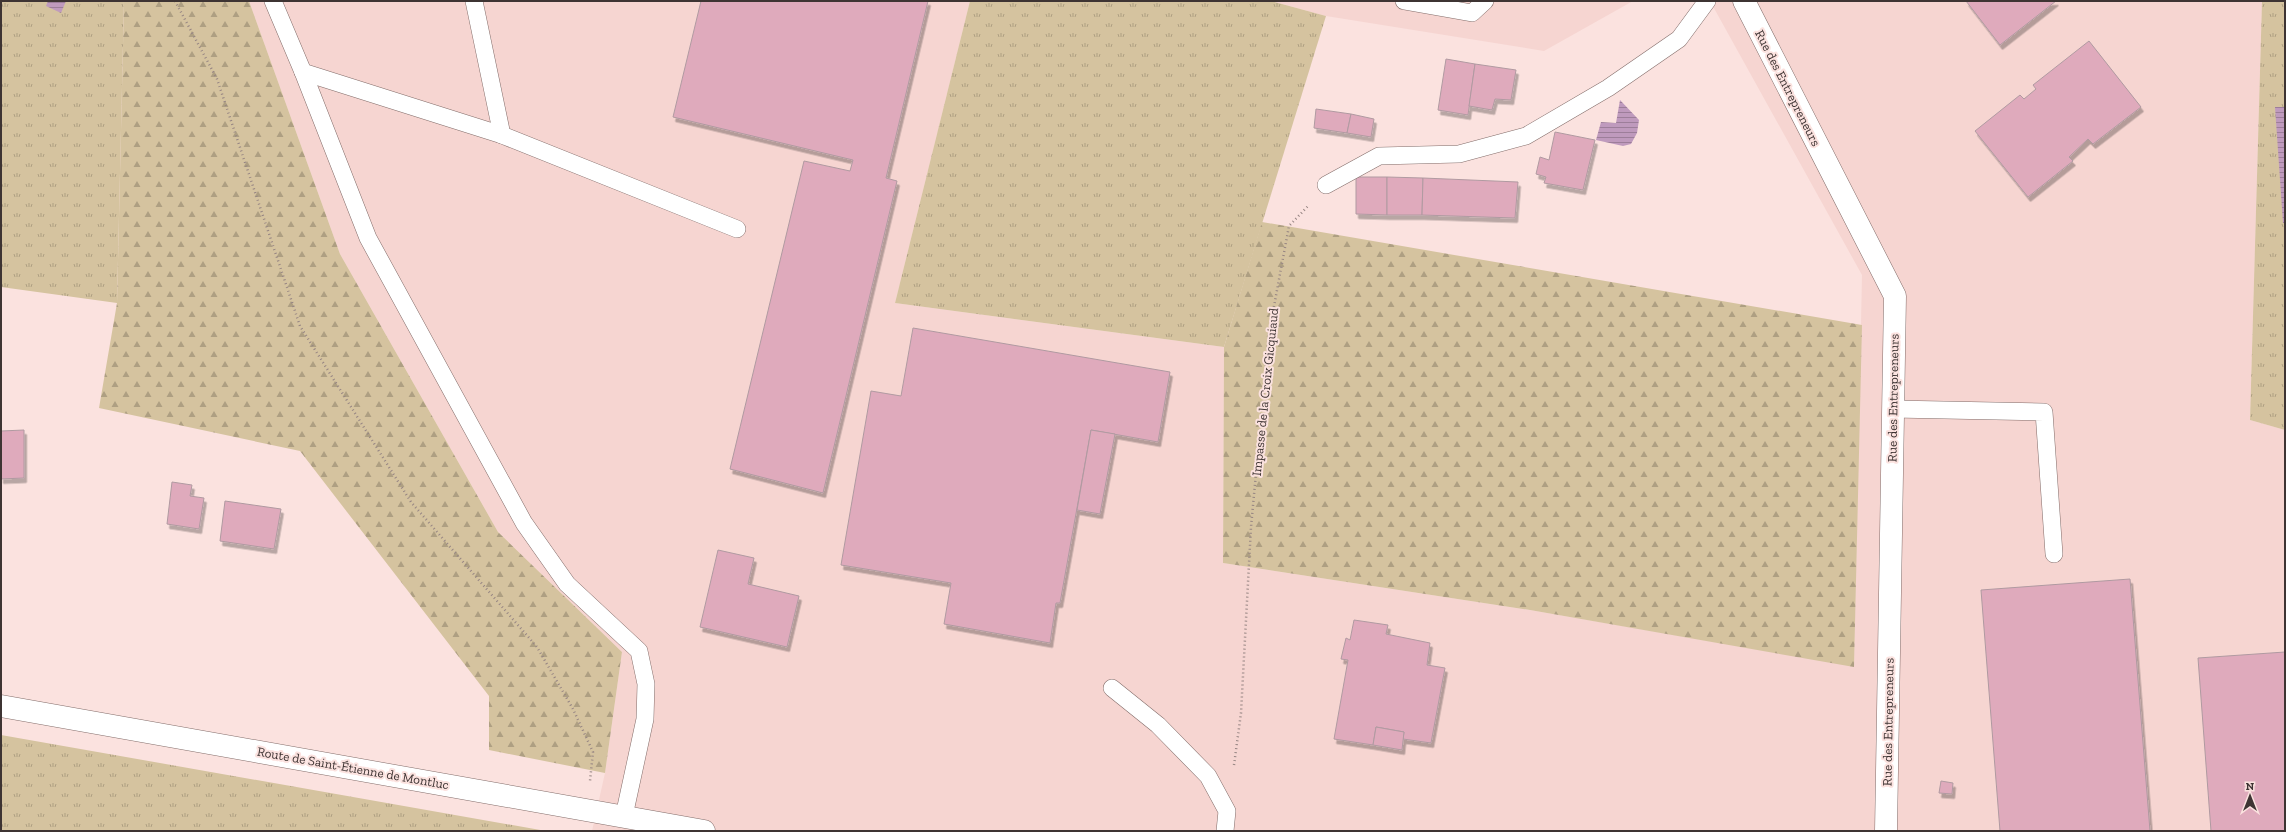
<svg xmlns="http://www.w3.org/2000/svg" width="2286" height="832" viewBox="0 0 2286 832" font-family="'Zilla Slab',serif">
	<style>
		.built { fill: #f6d5d1 }
		.grass { fill: url(#grass-tufts) }
		.forest { fill: url(#forest-firs) }
		.water { fill: url(#water-rules) }
		.building { fill: #dfaabc; stroke: #b09aa1; filter: url(#shadow) }
		.lines { fill: none; stroke-linecap: round; stroke-linejoin: round }
		.lane-casing { stroke: #836d6a; stroke-width: 18 }
		.street-casing { stroke: #836d6a; stroke-width: 23 }
		.secondary-casing { stroke: #836d6a; stroke-width: 23 }
		.path { stroke: #968583; stroke-width: 2.5; stroke-dasharray: 1 3; stroke-linecap: butt }
		.lane { stroke: #fff; stroke-width: 17 }
		.street { stroke: #fff; stroke-width: 22 }
		.secondary { stroke: #fff; stroke-width: 22 }
		.labels { text-anchor: middle; dominant-baseline: central; stroke-width: 4; stroke-linejoin: round; paint-order: stroke }
		.street-label { font-size: 13px; fill: #3e3433; stroke: #fbe2df }
	</style>
	<defs>
		<pattern id="grass-tufts" width="24" height="20" patternUnits="userSpaceOnUse"><rect width="24" height="20" fill="#d5c39f"/><path d="M3 7l-1-3M5 7V3M7 7l1-3M15 17l-1-3M17 17v-4M19 17l1-3" fill="none" stroke="#ae9f82"/></pattern>
		<pattern id="forest-firs" width="22" height="20" patternUnits="userSpaceOnUse"><rect width="22" height="20" fill="#d5c39f"/><path d="M5 1l3.5 6h-7zM16 11l3.5 6h-7z" fill="#ae9f82"/></pattern>
		<pattern id="water-rules" width="6" height="5" patternUnits="userSpaceOnUse"><rect width="6" height="5" fill="#bf9abd"/><path d="M0 2.5h6" fill="none" stroke="#9d7e9a"/></pattern>
		<filter id="shadow"><feDropShadow dx="2.5" dy="4.5" stdDeviation="0" flood-color="#0004"/></filter>
	</defs>
	<rect width="100%" height="100%" fill="#fbe2df"/>
	<g class="built">
		<polygon points="249,1 970,1 895,303 1224,347 1223,563 1530,610 1854,666 1862,275 1710,1 2262,1 2250,420 2285,430 2285,831 592,831 605,773 622,652 498,532 340,254"/>
		<polygon points="1271,1 1633,1 1544,51 1326,16"/>
	</g>
	<g class="grass">
		<polygon points="1,1 124,1 117,303 1,287"/>
		<polygon points="970,1 1271,1 1326,16 1224,347 895,303"/>
		<polygon points="2262,1 2285,1 2285,430 2250,420"/>
		<polygon points="1,735 546,831 1,831"/>
	</g>
	<g class="forest">
		<polygon points="124,1 249,1 340,254 498,532 622,652 605,773 489,750 489,696 300,451 99,408 117,303"/>
		<polygon points="1262,222 1862,325 1854,667 1530,610 1223,563 1224,347"/>
	</g>
	<g class="water">
		<polygon points="48,1 66,1 61,13 46,6"/>
		<polygon points="1620,100 1639,120 1637,133 1631,144 1623,146 1596,140 1601,122 1616,123"/>
		<polygon points="2275,107 2285,107 2285,223 2283,223"/>
	</g>
	<g class="building">
		<polygon points="701,1 928,1 886,178 897,181 823,493 730,469 804,161 850,171 853,160 673,117"/>
		<polygon points="1966,1 2056,1 2000,45"/>
		<polygon points="2089,41 2141,107 2093,144 2088,139 2069,157 2073,161 2028,197 1975,131 2020,95 2024,99 2036,89 2033,85"/>
		<polygon points="1446,59 1475,64 1468,115 1438,110"/>
		<polygon points="1475,64 1516,70 1511,100 1495,99 1492,110 1469,106"/>
		<polygon points="1316,109 1351,114 1347,133 1314,128"/>
		<polygon points="1351,114 1374,119 1371,137 1347,133"/>
		<polygon points="1555,132 1595,140 1583,190 1544,183 1546,177 1536,174 1540,157 1549,160"/>
		<polygon points="1356,177 1387,177 1387,215 1356,214"/>
		<polygon points="1387,177 1423,178 1422,215 1387,215"/>
		<polygon points="1423,178 1518,182 1515,218 1422,215"/>
		<polygon points="913,328 1170,372 1158,442 1091,430 1060,603 1056,603 1050,643 944,624 951,583 841,565 871,391 901,396"/>
		<polygon points="24,430 24,478 1,479 1,431"/>
		<polygon points="1091,430 1115,434 1100,514 1077,510"/>
		<polygon points="172,482 192,485 190,496 204,498 199,529 167,524"/>
		<polygon points="225,501 281,509 274,549 220,541"/>
		<polygon points="718,550 754,558 748,584 799,596 787,647 700,627"/>
		<polygon points="2130,579 2150,831 2000,831 1981,590"/>
		<polygon points="1354,620 1388,625 1386,634 1430,643 1427,665 1445,668 1431,743 1403,739 1404,732 1376,727 1373,745 1334,739 1348,660 1341,659 1346,638 1350,640"/>
		<polygon points="2285,652 2285,831 2211,831 2198,658"/>
		<polygon points="1376,727 1404,732 1402,750 1373,745"/>
		<polygon points="1941,781 1953,783 1952,794 1939,793"/>
	</g>
	<g class="lines">
		<g class="lane-casing">
			<g id="lane">
				<polyline points="273,1 303,72 502,135"/>
				<polyline points="474,1 502,135 737,229"/>
				<polyline points="1404,1 1472,13 1485,1"/>
				<polyline points="303,72 368,238 524,523 567,584 639,651 646,684 645,719 624,816"/>
				<polyline points="1326,185 1379,156 1459,154 1526,136 1608,88 1679,39 1707,1"/>
				<polyline points="1893,409 2044,412 2054,554"/>
				<polyline points="1112,688 1158,725 1208,776 1227,811 1225,831"/>
			</g>
		</g>
		<g class="street-casing">
			<polyline id="street" points="1744,1 1895,296 1886,831"/>
		</g>
		<g class="secondary-casing">
			<polyline id="secondary" points="1,706 704,831"/>
		</g>
		<g class="path">
			<polyline points="175,1 217,79 300,326 411,502 537,647 573,709 593,752 590,781"/>
			<polyline points="1234,765 1241,713 1251,527 1269,333 1289,226 1309,205"/>
		</g>
		<use href="#lane" class="lane"/>
		<use href="#street" class="street"/>
		<use href="#secondary" class="secondary"/>
	</g>
	<g class="labels">
		<g class="street-label">
			<text transform="translate(1788 88) rotate(63)">Rue des Entrepreneurs</text>
			<text transform="translate(1265 392) rotate(-84)">Impasse de la Croix Gicquiaud</text>
			<text transform="translate(1893 398) rotate(-89)">Rue des Entrepreneurs</text>
			<text transform="translate(1888 722) rotate(-89)">Rue des Entrepreneurs</text>
			<text transform="translate(353 768) rotate(10)">Route de Saint-Étienne de Montluc</text>
		</g>
	</g>
	<rect width="2286" height="832" fill="none" stroke="#3e3433" stroke-width="4"/>
	<g transform="translate(2250 796)" stroke="#fbe2df" stroke-width="3" paint-order="stroke">
	<path d="M0-3L7 15L0 10L-7 15Z" fill="#3e3433"/>
	<text y="-6" font-size="11" font-weight="bold" text-anchor="middle" fill="#3e3433">N</text>
	</g>
</svg>
